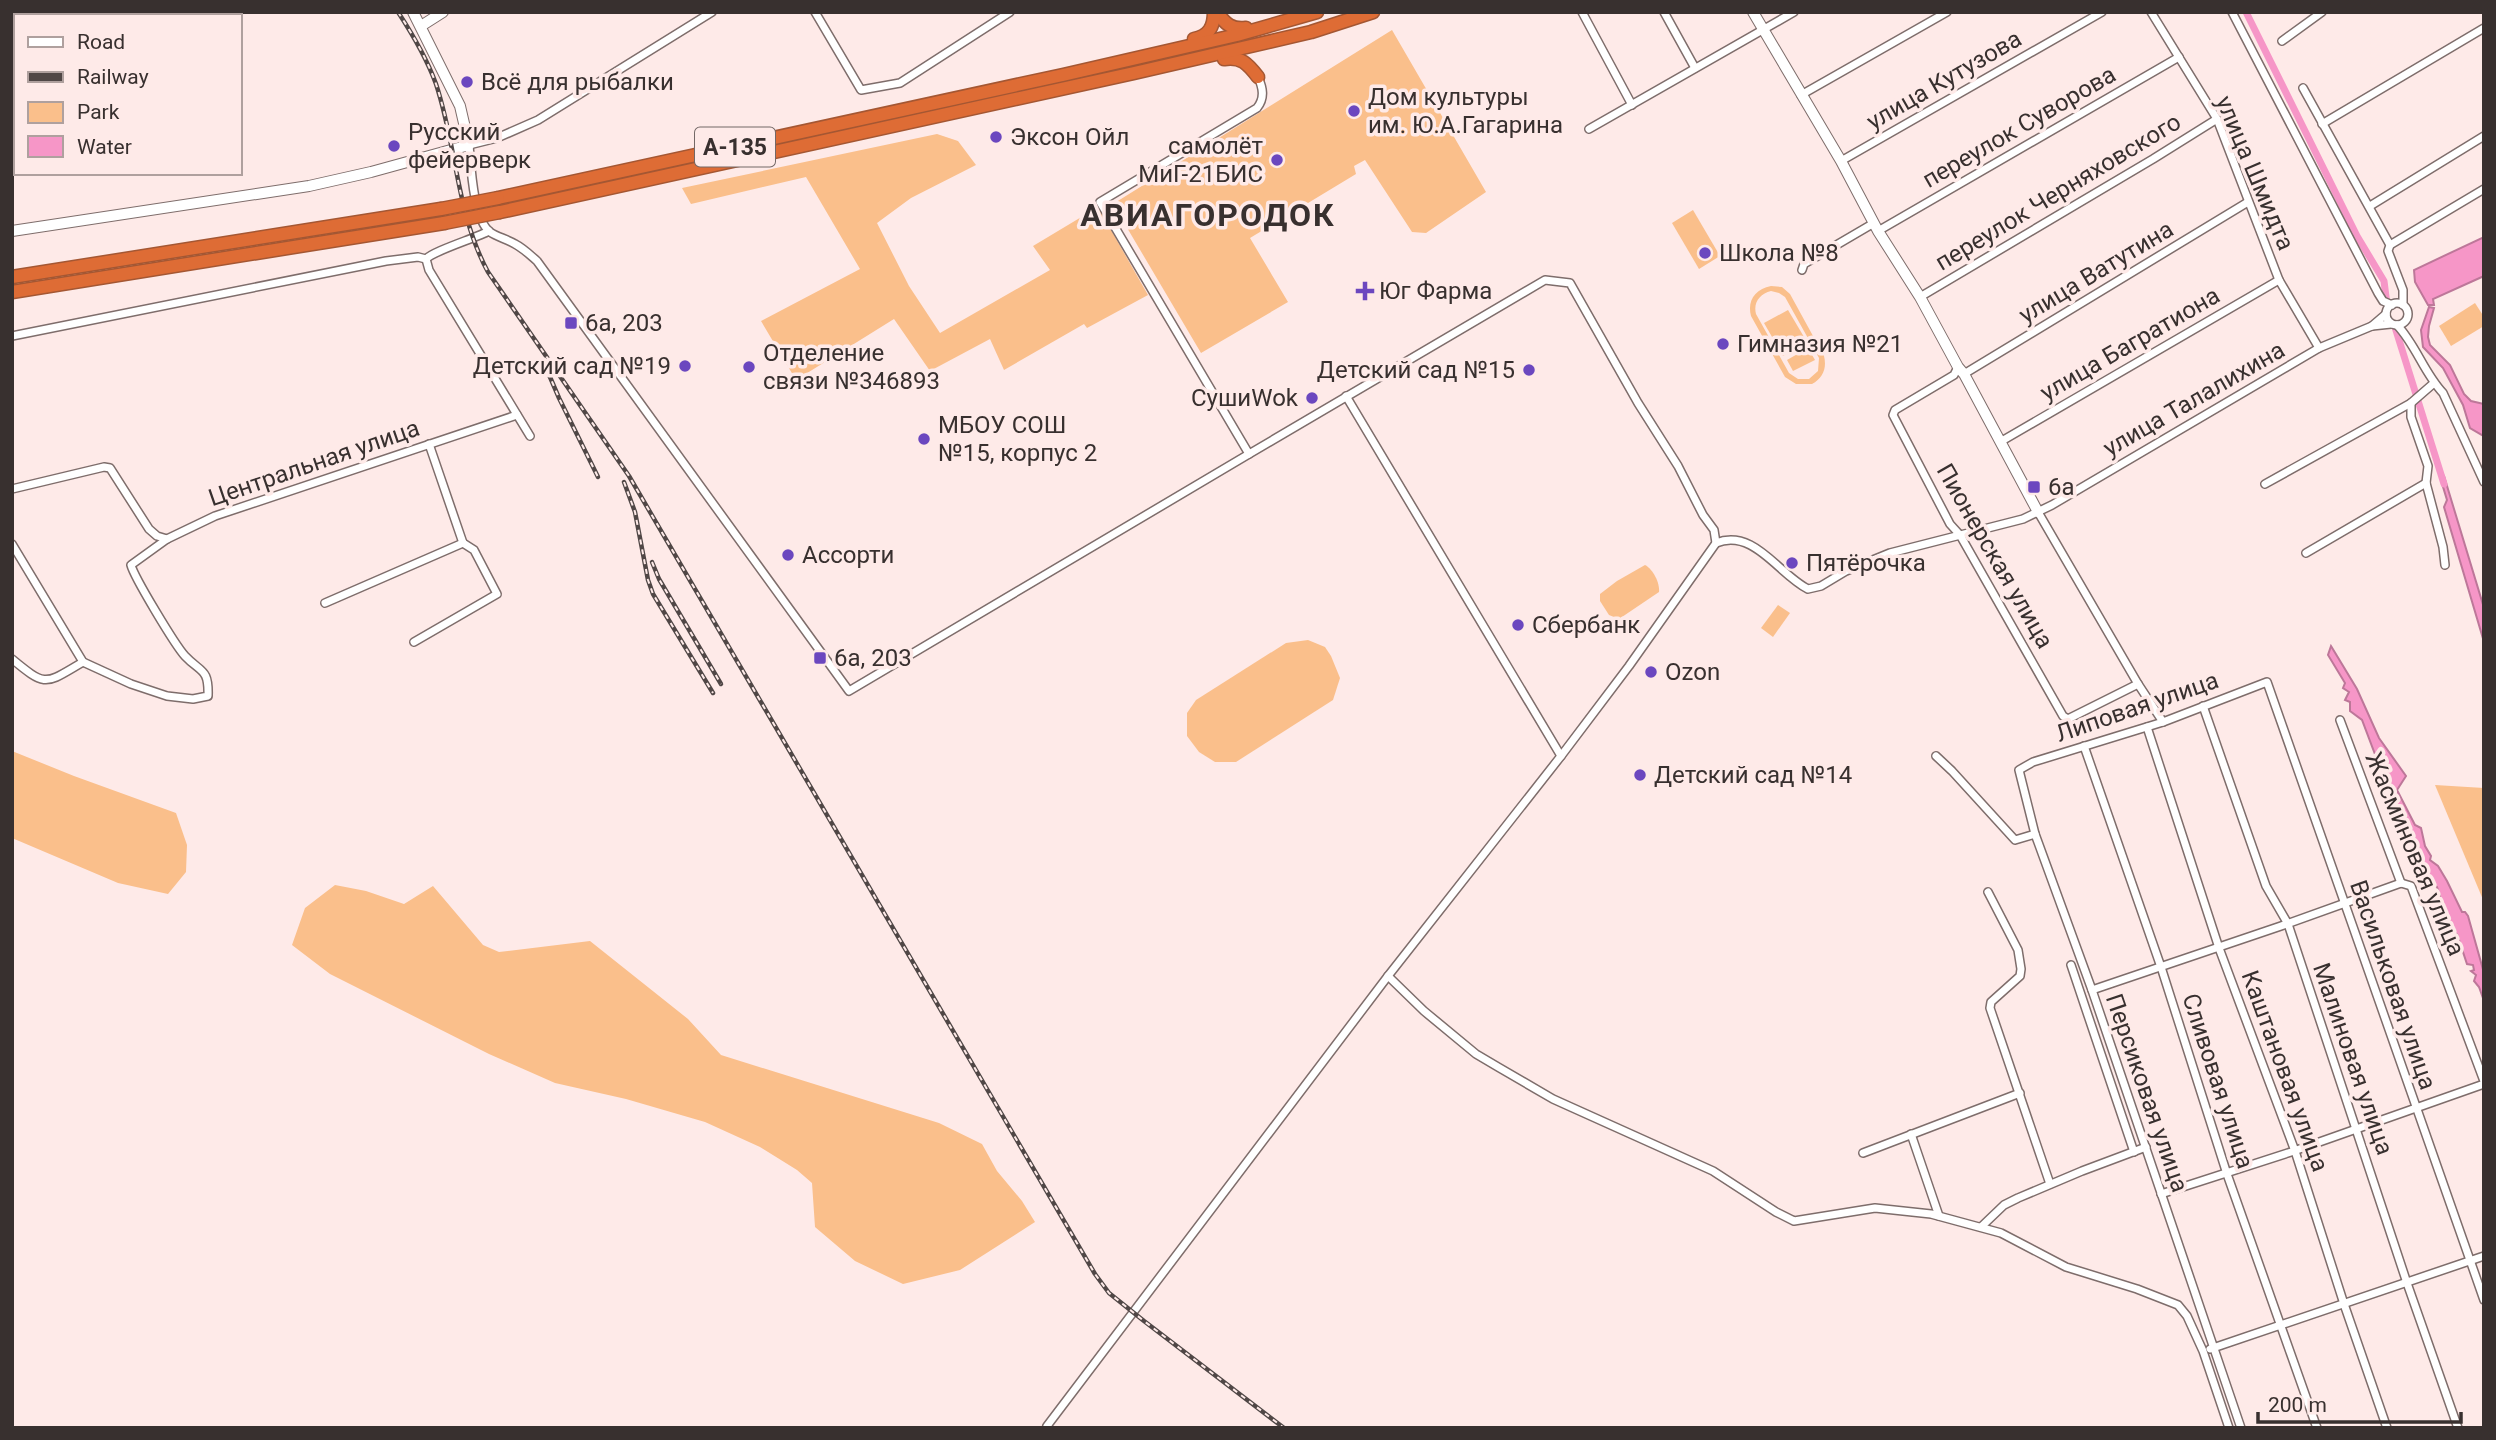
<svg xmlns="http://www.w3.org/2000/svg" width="2496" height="1440" viewBox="0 0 2496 1440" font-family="Roboto,sans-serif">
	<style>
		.green { fill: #fabf8b; fill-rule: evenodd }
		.water { fill: #f696c7; stroke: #bd7799; stroke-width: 2 }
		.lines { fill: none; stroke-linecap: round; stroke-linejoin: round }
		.canal { stroke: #f696c7; stroke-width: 7 }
		.street-casing { stroke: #7e6d6b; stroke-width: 10 }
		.secondary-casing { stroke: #7e6d6b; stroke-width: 12 }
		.highway-casing { stroke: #a45733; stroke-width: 15 }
		.street { stroke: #fff; stroke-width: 7 }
		.secondary { stroke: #fff; stroke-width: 10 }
		.highway { stroke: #de6c35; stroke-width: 12 }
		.rail-casing { stroke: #504746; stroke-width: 4.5 }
		.rail { stroke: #feeae8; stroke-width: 2; stroke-dasharray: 5; stroke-linecap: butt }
		.highway-bridge-casing { stroke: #a45733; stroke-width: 15; stroke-linecap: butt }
		.highway-bridge { stroke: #de6c35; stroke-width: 12 }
		.poi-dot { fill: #6b47bf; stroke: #feeae8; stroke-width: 2.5 }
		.labels { text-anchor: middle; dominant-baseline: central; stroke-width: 7; stroke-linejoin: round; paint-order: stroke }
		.shield { fill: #feeae8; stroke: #736866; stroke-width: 2 }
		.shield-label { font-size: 23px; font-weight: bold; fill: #38302f }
		.street-label { font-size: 24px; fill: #38302f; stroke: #feeae8 }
		.poi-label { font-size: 24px; fill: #38302f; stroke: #feeae8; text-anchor: start }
		.district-label { font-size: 32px; font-weight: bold; letter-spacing: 2px; fill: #38302f; stroke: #feeae8 }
	</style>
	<rect width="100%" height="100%" fill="#feeae8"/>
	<g class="green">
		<polygon points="1392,30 1486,192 1426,233 1412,232 1365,160 1354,166 1356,174 1250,238 1288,302 1201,353 1113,204"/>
		<polygon points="937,134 958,141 976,165 911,198 877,223 909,286 940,333 1050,270 1033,246 1098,207 1148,295 1087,328 1084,324 1004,370 990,339 930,371 894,319 796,380 761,321 860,269 806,177 691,204 682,188"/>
		<polygon points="1693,210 1720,256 1699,269 1672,223"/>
		<path d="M1771,286L1782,287L1790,294L1824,356C1827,368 1823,378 1812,384H1796L1785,377L1751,316C1747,301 1755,289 1771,286ZM1771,291L1779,293L1785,297L1819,358L1818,371L1809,379H1798L1789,373L1756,314C1753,302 1760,294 1771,291Z"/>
		<polygon points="2475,303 2484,317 2484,326 2451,346 2439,326"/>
		<polygon points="1788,310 1807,342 1783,356 1764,323"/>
		<polygon points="1808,348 1815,360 1793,371 1787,360"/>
		<path d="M1645,565C1653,569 1660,583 1659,592L1619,619L1609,615L1600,601V594L1617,581Z"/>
		<polygon points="1778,605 1790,613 1773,637 1761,628"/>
		<polygon points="1308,640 1325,647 1331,656 1340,678 1333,700 1236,762 1215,762 1199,752 1187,736 1187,713 1196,700 1286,643"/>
		<polygon points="12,751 74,776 176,813 187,845 186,872 168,894 118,883 12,838"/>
		<polygon points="2435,785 2484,788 2484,902"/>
		<polygon points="335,885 366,891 404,904 433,886 483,945 499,952 590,941 688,1019 721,1055 939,1123 982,1144 997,1171 1022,1201 1035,1222 960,1270 903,1284 855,1261 815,1227 812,1183 797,1170 760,1147 705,1122 626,1099 555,1083 489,1054 330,974 292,945 305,908"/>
	</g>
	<g class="water">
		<polygon points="2484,237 2484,276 2433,299 2434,305 2428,305 2415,282 2414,270"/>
		<polygon points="2429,307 2434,308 2429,326 2428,337 2430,345 2450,365 2464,394 2471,401 2484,404 2484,434 2482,435 2470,428 2463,405 2443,368 2423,347 2421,330"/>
		<polygon points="2444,476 2484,608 2484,642 2444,507 2447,500 2440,477"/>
		<path d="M2331,646L2357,689L2379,738L2406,776L2397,790L2415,825L2421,828L2425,846L2431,856L2430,860L2438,866L2447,881L2462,912H2465L2468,916L2484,973V1001L2479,987L2474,981L2476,975L2471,971L2474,970L2473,965L2467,964L2457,934L2452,933L2455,930L2453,927H2450L2437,887L2427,879L2428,872C2413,860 2387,786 2380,764L2372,761L2376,757L2362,720L2350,711V702L2345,700L2349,692L2343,688L2345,683L2328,655Z"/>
	</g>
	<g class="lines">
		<g class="canal">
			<polyline points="2246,12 2357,236 2384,281 2387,305"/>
			<polyline points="2394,324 2444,484"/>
		</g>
		<g class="street-casing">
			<g id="street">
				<path d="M712,12L538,120L497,138L469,145C471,166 473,219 490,232C497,237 507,239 515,244C523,248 530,255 537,261L849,691L1249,454"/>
				<polyline points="815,12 861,90 900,83 1010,12"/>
				<polyline points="1582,12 1632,105"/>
				<polyline points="1664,12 1695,68"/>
				<polyline points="2151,12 2217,119 2279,280 2319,348"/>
				<polyline points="2232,12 2378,293 2383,301 2392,305"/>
				<polyline points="2282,41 2322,12"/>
				<polyline points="2303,88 2390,245 2388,251 2403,290 2403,305"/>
				<polyline points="1801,95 1947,12"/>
				<polyline points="2322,124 2484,28"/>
				<polyline points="1589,129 1794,12"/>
				<polyline points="1841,161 2102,12"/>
				<polyline points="2370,206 2484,136"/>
				<polyline points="1878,231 2179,57"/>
				<polyline points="2390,245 2484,189"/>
				<polyline points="426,259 429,270 530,436"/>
				<polyline points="1802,270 1804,264 1874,223"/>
				<polyline points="1920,297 2153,159 2217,119"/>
				<circle cx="2397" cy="314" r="11"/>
				<polyline points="2386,314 2372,326 2391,324"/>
				<path d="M2397,325C2416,345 2424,373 2443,393L2484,482"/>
				<path d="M12,336L386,261L418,257L426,259C433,251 476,238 489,231"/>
				<polyline points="1958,367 1954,375 1895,410 1893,415 1950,524 1960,535 2063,716 2068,719 2138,684"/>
				<polyline points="1964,374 2248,202"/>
				<polyline points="1346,396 1561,756"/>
				<polyline points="2411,403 2411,417 2428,466 2426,483 2443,547 2445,565"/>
				<polyline points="2000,442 2279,280"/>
				<polyline points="429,444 463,543"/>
				<polyline points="2265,484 2411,403 2434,383"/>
				<polyline points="12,489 104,467 110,468 149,529 157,536 167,539"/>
				<polyline points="2038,512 2138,684 2163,722"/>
				<path d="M1716,543C1754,528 1778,574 1808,589L1821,586L1846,571L1890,553L2023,519L2052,505L2319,348L2372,326"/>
				<path d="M12,544L83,662L131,684L167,696L193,699L208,696C209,668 201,673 185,656C175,645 134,577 131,565L167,539L215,516L517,415"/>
				<polyline points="2306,553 2426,483"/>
				<polyline points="325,603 463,543"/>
				<polyline points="414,642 497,594 474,550 463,543"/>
				<path d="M12,659C47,688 45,684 83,662"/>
				<polyline points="2203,706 2266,886 2288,924 2407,1283 2458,1428"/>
				<polyline points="2340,720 2401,883"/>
				<polyline points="2147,727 2219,948 2295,1151 2344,1304 2387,1428"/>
				<polyline points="2084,746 2161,967 2227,1174 2317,1428"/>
				<polyline points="1936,756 1952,771 2015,840 2035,834"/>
				<polyline points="2401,883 2411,886 2484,1081"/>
				<polyline points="1988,892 2018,950 2021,969 2020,976 1991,1002 1990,1008 2050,1184"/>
				<polyline points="2071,965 2134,1152"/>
				<polyline points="1388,976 1424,1011 1476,1054 1498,1067 1553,1099 1713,1171 1776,1212 1794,1221 1875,1208 1931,1214 2001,1233 2066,1267 2137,1289 2178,1305 2187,1316 2203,1351 2229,1428"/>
				<polyline points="2092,990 2281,926 2401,883"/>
				<polyline points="1911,1134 1939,1216"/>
				<polyline points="1863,1153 2020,1093"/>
				<polyline points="2161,1194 2291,1152 2484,1084"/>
				<polyline points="1981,1227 2004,1205 2018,1198 2082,1171 2146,1147"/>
				<polyline points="2210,1349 2484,1256"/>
				<path d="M1049,1428L1047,1426L1388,976L1561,756L1629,666L1716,543L1714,530L1703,515L1678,466L1638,403L1570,283L1545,280L1249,454L1100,202L1257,108C1265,98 1263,88 1258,77"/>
				<polyline points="2241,1428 2092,990 2035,834 2019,770 2033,762 2163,722 2267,682 2484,1300"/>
			</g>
		</g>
		<g class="secondary-casing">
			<g id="secondary">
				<polyline points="1753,12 1841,161 1878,231 1920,297 1958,367 1964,374 2038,512"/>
				<polyline points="421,26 443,12"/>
				<polyline points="12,231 309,186 371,172 469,145 460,106 413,12"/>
			</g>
		</g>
		<g class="highway-casing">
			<g id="highway">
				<path d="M1217,12C1225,24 1232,30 1246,28"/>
				<path d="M1194,39C1209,36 1214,27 1214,12"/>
				<path d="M1224,59C1241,56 1248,64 1258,77"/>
				<polyline points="498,198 1063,75 1237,35 1317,12"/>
				<polyline points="500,212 1134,73 1311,32 1373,12"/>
				<polyline points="12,277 441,209"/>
				<polyline points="12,292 444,223"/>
			</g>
		</g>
		<use href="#street" class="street"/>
		<use href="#secondary" class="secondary"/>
		<use href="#highway" class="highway"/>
		<g class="rail-casing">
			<g id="rail">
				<path d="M398,12C413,35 427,59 436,84C457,147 456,213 488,272L629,476L1095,1274L1109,1293L1144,1321L1284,1428"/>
				<polyline points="87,16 90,12"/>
				<polyline points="12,73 16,71"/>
				<polyline points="12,90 16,88"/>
				<polyline points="544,363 559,398 598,477"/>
				<polyline points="624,482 635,512 648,580 653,594 713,693"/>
				<polyline points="652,562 659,579 721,684"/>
			</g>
		</g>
		<use href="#rail" class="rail"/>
		<g class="highway-bridge-casing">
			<g id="highway-bridge">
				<polyline points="441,209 498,198"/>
				<polyline points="444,223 500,212"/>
			</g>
		</g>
		<use href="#highway-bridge" class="highway-bridge"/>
	</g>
	<g class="poi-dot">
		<circle cx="467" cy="82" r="7"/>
		<circle cx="1354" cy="111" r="7"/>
		<circle cx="996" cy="137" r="7"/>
		<circle cx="394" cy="146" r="7"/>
		<circle cx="1277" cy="160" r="7"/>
		<circle cx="1705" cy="253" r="7"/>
		<path d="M1361.5 280.5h7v7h7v7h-7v7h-7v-7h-7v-7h7z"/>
		<rect x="564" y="316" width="14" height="14" rx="3.5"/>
		<circle cx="1723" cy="344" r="7"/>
		<circle cx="685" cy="366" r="7"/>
		<circle cx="749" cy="367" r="7"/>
		<circle cx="1529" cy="370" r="7"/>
		<circle cx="1312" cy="398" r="7"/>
		<circle cx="924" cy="439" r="7"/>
		<rect x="2027" y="480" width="14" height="14" rx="3.5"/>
		<circle cx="788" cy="555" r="7"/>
		<circle cx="1792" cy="563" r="7"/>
		<circle cx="1518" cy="625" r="7"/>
		<rect x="813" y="651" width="14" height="14" rx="3.5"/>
		<circle cx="1651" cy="672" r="7"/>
		<circle cx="1640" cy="775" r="7"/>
	</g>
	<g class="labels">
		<rect class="shield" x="695" y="127.5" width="80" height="39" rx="5"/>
		<g class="shield-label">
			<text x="735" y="147">А-135</text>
		</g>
		<g class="street-label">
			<text transform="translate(1944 80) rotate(-30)">улица Кутузова</text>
			<text transform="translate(2019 127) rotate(-30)">переулок Суворова</text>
			<text transform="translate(2255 173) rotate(67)">улица Шмидта</text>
			<text transform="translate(2058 192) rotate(-31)">переулок Черняховского</text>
			<text transform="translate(2096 272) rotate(-31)">улица Ватутина</text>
			<text transform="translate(2130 344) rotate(-30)">улица Багратиона</text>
			<text transform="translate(2194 399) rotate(-30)">улица Талалихина</text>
			<text transform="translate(314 463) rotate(-19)">Центральная улица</text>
			<text transform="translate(1995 556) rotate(60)">Пионерская улица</text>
			<text transform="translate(2137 707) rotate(-19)">Липовая улица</text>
			<text transform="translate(2415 854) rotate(67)">Жасминовая улица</text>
			<text transform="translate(2393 985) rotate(71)">Васильковая улица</text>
			<text transform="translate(2353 1059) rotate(71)">Малиновая улица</text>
			<text transform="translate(2285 1071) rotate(70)">Каштановая улица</text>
			<text transform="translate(2218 1081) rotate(72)">Сливовая улица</text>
			<text transform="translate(2147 1093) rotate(71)">Персиковая улица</text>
		</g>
		<g class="poi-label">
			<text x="481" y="82">Всё для рыбалки</text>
			<text x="1368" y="97">Дом культуры<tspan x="1368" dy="28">им. Ю.А.Гагарина</tspan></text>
			<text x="408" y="132">Русский<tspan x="408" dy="28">фейерверк</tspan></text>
			<text x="1010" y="137">Эксон Ойл</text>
			<text x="1263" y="146" text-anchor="end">самолёт<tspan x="1263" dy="28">МиГ-21БИС</tspan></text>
			<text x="1719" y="253">Школа №8</text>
			<text x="1379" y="291">Юг Фарма</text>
			<text x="585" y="323">6a, 203</text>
			<text x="1737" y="344">Гимназия №21</text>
			<text x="763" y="353">Отделение<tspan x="763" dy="28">связи №346893</tspan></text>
			<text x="671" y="366" text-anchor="end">Детский сад №19</text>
			<text x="1515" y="370" text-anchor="end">Детский сад №15</text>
			<text x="1298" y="398" text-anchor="end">СушиWok</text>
			<text x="938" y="425">МБОУ СОШ<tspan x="938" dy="28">№15, корпус 2</tspan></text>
			<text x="2048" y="487">6а</text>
			<text x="802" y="555">Ассорти</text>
			<text x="1806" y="563">Пятёрочка</text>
			<text x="1532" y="625">Сбербанк</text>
			<text x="834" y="658">6а, 203</text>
			<text x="1665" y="672">Ozon</text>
			<text x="1654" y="775">Детский сад №14</text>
		</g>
		<g class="district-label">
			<text x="1208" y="215">АВИАГОРОДОК</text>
		</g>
	</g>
	<rect width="2496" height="1440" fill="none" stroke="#38302f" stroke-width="28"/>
	<rect x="14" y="14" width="228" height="161" fill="#feeae8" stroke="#afa09e" stroke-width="2"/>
	<rect x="28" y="37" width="35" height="10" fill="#ffffff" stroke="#afa09e" stroke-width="2"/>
	<text x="77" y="49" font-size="21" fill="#38302f">Road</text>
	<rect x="28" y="72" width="35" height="10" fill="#504746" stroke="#afa09e" stroke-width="2"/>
	<text x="77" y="84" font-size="21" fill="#38302f">Railway</text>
	<rect x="28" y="102" width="35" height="21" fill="#fabf8b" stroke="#afa09e" stroke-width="2"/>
	<text x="77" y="119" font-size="21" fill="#38302f">Park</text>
	<rect x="28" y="136" width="35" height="21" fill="#f696c7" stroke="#afa09e" stroke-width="2"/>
	<text x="77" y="154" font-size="21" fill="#38302f">Water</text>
	<path d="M2258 1412v10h203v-10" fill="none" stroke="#38302f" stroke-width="3.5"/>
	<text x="2268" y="1412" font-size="21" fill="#38302f" stroke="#feeae8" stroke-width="5" paint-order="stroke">200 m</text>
</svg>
